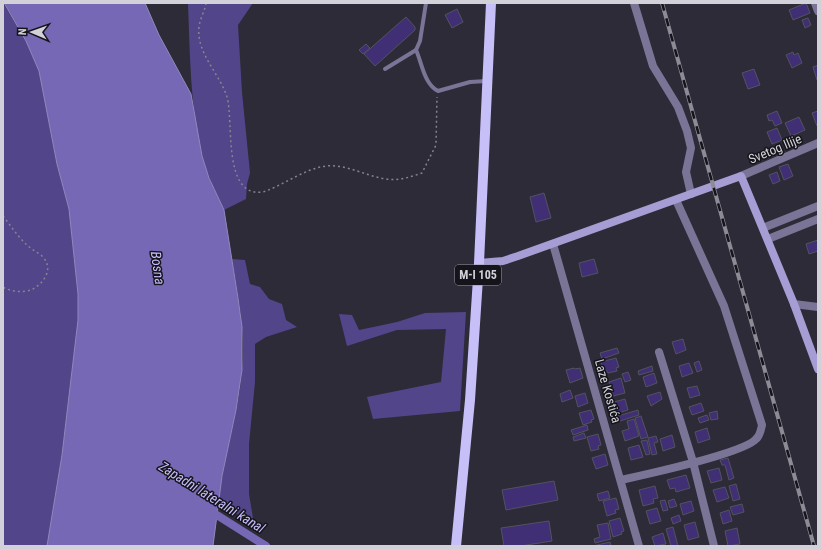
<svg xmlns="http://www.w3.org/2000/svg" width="821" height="549" viewBox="0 0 821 549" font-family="'Roboto Condensed',sans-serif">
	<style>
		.green { fill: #534589 }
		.water { fill: #7668b4; stroke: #9288bf }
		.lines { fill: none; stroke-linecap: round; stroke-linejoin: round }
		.canal { stroke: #7668b4; stroke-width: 8 }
		.building { fill: #402f75; stroke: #53525f }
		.path { stroke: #86848e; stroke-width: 1.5; stroke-dasharray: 2 3; stroke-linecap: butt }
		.lane { stroke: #7a7597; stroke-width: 4 }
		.street { stroke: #7a7597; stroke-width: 8 }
		.secondary { stroke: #a59dd4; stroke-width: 8 }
		.primary { stroke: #c7bff7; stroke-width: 10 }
		.rail-casing { stroke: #8d8c96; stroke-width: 4 }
		.rail { stroke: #15141a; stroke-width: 2.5; stroke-dasharray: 8; stroke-linecap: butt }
		.labels { text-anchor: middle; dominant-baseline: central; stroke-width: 3; stroke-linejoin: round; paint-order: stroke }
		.shield { fill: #15141a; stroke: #9998a0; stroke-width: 1 }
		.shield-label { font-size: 12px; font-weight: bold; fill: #d2d1d9 }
		.street-label { font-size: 13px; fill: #d2d1d9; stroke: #15141a }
		.water-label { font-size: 14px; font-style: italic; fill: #c6bdfc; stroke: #15141a }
	</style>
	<rect width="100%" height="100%" fill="#2d2b37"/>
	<g class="green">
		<polygon points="3,3 26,41 39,71 57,164 69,209 78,294 78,320 62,455 47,546 3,546"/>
		<path d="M188,3H253L238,25L242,92L250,173L247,184L246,199L224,210C216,192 207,175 202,156C190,106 190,54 188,3Z"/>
		<path d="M232,259L245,260L250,284L260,287L269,299L282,304L286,320L297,327L266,337L255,344V382L249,444V494L254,524L218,503C223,459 238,416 242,371C246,334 238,296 232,259Z"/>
		<polygon points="466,312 460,411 373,419 367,397 441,382 446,329 397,330 347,346 339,314 352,315 359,330 397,322 425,313"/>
	</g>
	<polygon class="water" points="4,3 145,3 159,35 191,94 202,156 209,178 224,210 238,298 242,327 242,370 236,410 222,476 213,546 47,546 62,455 78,320 78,294 69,209 57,164 39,71 26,41"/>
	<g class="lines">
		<polyline class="canal" points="209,510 266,546"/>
	</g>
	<g class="building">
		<polygon points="806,3 810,13 793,20 789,10"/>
		<polygon points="457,9 463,22 452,28 445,15"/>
		<polygon points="406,17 415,27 415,30 375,66 364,54"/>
		<polygon points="808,18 811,25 805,28 802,20"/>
		<polygon points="366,44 370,48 363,54 359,50"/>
		<polygon points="793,52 794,55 798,53 802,63 792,68 786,55"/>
		<polygon points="818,65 818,80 817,80 813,67"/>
		<polygon points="754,69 760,85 748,89 742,73"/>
		<polygon points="777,111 782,123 775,126 772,120 769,121 767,115"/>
		<polygon points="818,111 818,126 817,126 812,113"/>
		<polygon points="799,117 805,130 791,136 785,123"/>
		<polygon points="777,128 782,140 772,144 767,132"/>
		<polygon points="788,164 793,176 784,180 779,167"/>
		<polygon points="777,172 780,181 773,184 769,175"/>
		<polygon points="544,193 551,218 536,222 530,197"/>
		<polygon points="818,240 818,251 809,254 806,244"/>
		<polygon points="594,259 598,273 582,277 579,263"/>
		<polygon points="683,339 686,350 676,354 672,342"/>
		<polygon points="617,348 619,353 602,359 600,353"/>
		<polygon points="616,358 619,367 616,368 617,371 608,373 607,371 603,372 601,362"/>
		<polygon points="699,361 702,370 697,372 694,363"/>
		<polygon points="689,363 693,373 682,377 679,366"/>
		<polygon points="652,366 653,371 639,375 638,371"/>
		<polygon points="574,368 575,369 580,368 583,378 570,383 566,370"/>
		<polygon points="628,372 631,380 625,382 622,374"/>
		<polygon points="654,373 657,383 646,387 643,377"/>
		<polygon points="621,378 625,393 613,396 609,382"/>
		<polygon points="697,386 700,395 690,398 687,388"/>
		<polygon points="570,390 573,398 562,402 560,394"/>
		<polygon points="660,392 662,399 651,406 647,396"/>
		<polygon points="585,393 588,403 578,407 575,396"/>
		<polygon points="625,399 628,410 618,413 614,402"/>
		<polygon points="701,403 704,411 692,415 689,407"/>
		<polygon points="591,410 594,419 591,420 592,422 583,425 579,413"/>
		<polygon points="638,410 639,415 620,421 618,416"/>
		<polygon points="717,411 718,419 711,420 709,413"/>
		<polygon points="707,415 709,420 700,423 698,418"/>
		<polygon points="641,416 648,437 641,439 635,418"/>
		<polygon points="634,419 639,436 625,441 622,431 629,429 627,421"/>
		<polygon points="587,425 588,430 573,435 571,430"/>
		<polygon points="707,428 710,439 698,443 695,432"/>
		<polygon points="584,433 586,438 574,441 573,437"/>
		<polygon points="598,434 601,445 598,446 599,449 591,451 587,437"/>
		<polygon points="672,435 675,447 663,451 660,439"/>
		<polygon points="656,436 658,442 654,443 657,454 652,455 648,438"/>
		<polygon points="647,440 650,454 646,455 641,441"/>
		<polygon points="639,445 643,457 631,460 628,448"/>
		<polygon points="605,454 608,465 596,469 592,458"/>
		<polygon points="728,458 734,478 729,480 725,465 722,465 720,460"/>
		<polygon points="719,468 722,480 711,483 707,471"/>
		<polygon points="686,475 690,488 676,492 675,488 670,489 667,480"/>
		<polygon points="554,481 558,500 506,510 502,490"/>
		<polygon points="736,484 740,499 733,501 729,486"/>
		<polygon points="655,486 658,498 653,499 654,503 643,506 639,490"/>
		<polygon points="725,487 729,498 717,502 713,490"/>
		<polygon points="608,491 610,498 599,501 597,494"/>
		<polygon points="616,498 619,509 615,510 616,513 607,516 603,501"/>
		<polygon points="674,499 677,506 670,508 668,501"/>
		<polygon points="665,500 668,510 663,511 660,501"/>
		<polygon points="691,501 694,511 683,515 680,504"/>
		<polygon points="742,504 744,512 733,515 730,507"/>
		<polygon points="657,508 661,521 650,524 646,511"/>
		<polygon points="729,510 732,521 723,524 720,513"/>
		<polygon points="679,515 681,521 673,524 671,518"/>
		<polygon points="620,518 624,531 621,532 622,534 613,537 609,521"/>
		<polygon points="549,521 552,541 520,546 504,546 501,528"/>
		<polygon points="695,522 699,537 688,540 684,525"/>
		<polygon points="608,523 611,539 595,543 594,539 600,537 597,525"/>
		<polygon points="673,527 678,546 671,546 666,529"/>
		<polygon points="737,528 740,544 728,546 725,531"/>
		<polygon points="663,533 666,544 655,546 652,537"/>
		<polygon points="610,542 611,546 593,546"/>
	</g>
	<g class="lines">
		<g class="path">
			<path d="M206,3C205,11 200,18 199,27C196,53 220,74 227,97C234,121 222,198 263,192C284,185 304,169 326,166C347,164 365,176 386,179C399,181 410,177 422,173L436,145L437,97"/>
			<path d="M3,216C11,226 18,237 27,245C31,249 37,252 42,256C54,268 45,282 33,289C24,293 11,292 3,287"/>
		</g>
		<g class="lane">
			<polyline points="416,50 420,41 426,3"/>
			<path d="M385,69L416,50C422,63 424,84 438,91L470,82L487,81"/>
		</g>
		<g class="street">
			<polyline points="634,3 653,66 678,107 687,131 691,148 686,172 691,194"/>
			<polyline points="815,3 818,11"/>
			<polyline points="741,176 818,143"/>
			<polyline points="763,228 818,206"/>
			<polyline points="768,239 818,219"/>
			<polyline points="553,244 639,546"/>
			<polyline points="794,304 818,307"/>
			<polyline points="659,352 693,462 714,546"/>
			<path d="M621,480C644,475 744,453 756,439C760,436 761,430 762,425L724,306L676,200"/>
		</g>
		<polyline class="secondary" points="479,263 503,261 518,256 741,176 794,304 818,369"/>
		<polyline class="primary" points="456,546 470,400 479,263 491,3"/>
		<g class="rail-casing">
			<polyline id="rail" points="662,3 814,546"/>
		</g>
		<use href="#rail" class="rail"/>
	</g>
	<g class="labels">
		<rect class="shield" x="455" y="265" width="46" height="20" rx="3"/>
		<g class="shield-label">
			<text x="478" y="275">M-I 105</text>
		</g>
		<g class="street-label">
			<text transform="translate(775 149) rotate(-23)">Svetog Ilije</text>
			<text transform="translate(608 391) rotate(74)">Laze Kostića</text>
		</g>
		<g class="water-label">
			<text transform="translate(158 268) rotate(82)">Bosna</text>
			<text transform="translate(212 497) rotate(32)">Zapadni lateralni kanal</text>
		</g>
	</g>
	<rect width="821" height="549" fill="none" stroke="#d2d1d9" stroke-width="8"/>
	<g transform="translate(32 32) rotate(272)" stroke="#15141a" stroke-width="3" paint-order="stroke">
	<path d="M0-3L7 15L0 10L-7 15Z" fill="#d2d1d9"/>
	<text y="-6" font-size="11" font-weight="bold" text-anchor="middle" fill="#d2d1d9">N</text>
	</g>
</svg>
